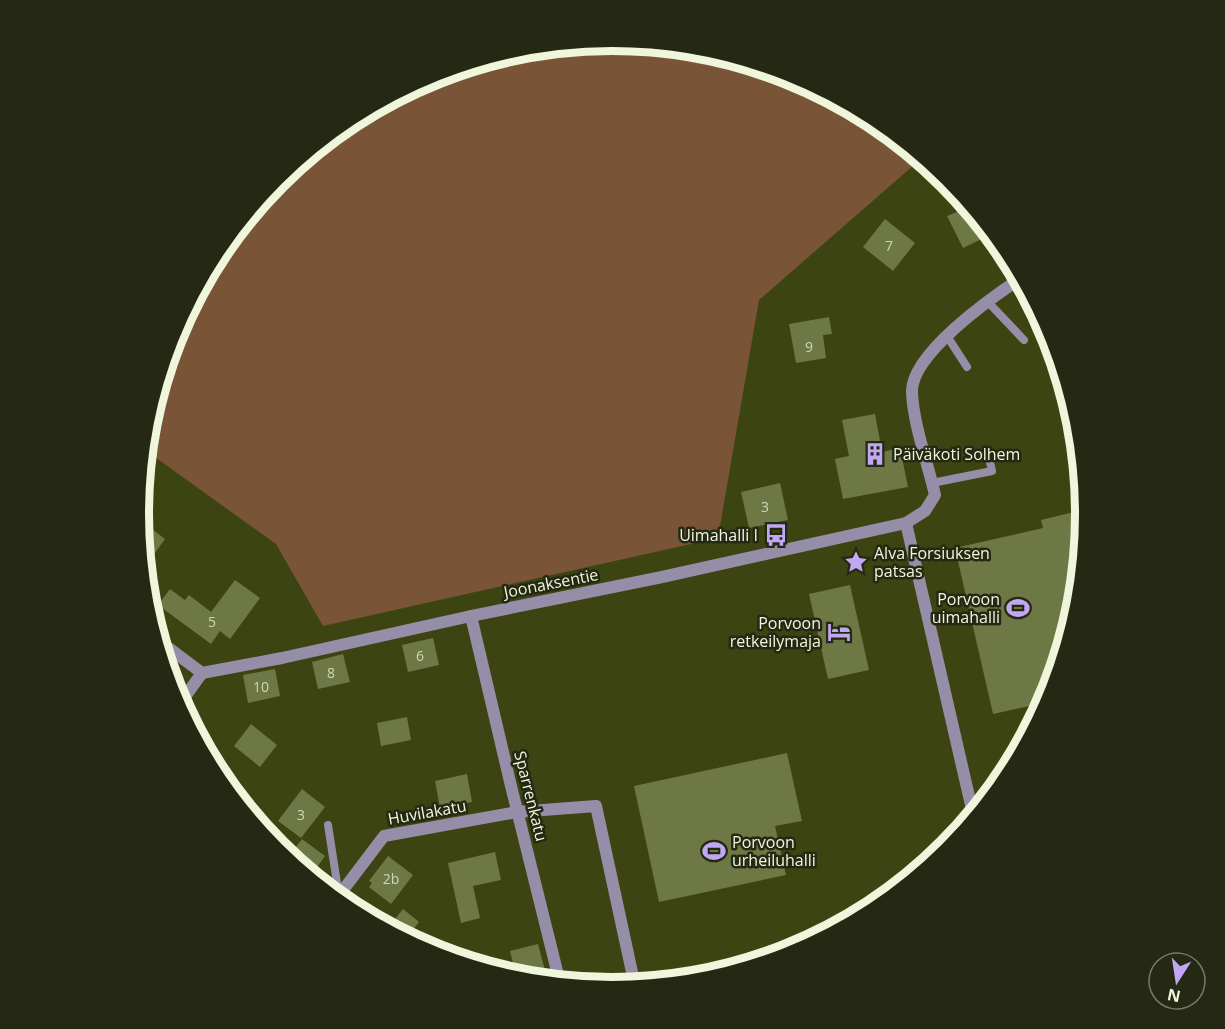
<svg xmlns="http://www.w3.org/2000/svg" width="1225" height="1029" viewBox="0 0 1225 1029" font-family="'Open Sans',sans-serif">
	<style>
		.green { fill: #7a5436 }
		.building { fill: #6d7845 }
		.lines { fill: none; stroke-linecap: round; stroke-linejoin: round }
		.service { stroke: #968ea9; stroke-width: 8 }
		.minor { stroke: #968ea9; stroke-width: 12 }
		.labels { text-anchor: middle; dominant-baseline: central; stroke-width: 5; stroke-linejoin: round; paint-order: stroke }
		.number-label { font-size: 14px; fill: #ced6b6 }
		.poi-label { font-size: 16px; fill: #eff6db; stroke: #252914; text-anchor: start }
		.street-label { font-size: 16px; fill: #eff6db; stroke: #252914 }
		.rim { fill: none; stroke: #eff6db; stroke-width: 8 }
	</style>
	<rect width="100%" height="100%" fill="#3c4511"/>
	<polygon class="green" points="613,41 705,50 794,77 876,121 922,158 759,300 718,538 323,626 276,544 145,450 148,422 175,333 219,251 278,179 349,120 431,76 520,50"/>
	<g class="building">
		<polygon points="948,179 992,234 963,248 947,216 957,212 942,183"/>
		<polygon points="885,219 915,243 893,271 863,247"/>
		<polygon points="829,317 832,334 823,335 826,358 796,363 789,324"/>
		<polygon points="875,414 882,452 900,448 908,487 843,499 835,459 849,456 842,420"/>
		<polygon points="780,483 788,520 749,528 741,492"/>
		<polygon points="1086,509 1079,587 1064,591 1072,626 1054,683 1044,682 1048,700 1047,702 993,714 955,548 1043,528 1041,520"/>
		<polygon points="139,519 165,539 144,568 143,556"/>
		<polygon points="235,580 260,598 230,639 220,631 211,644 158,605 170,589 185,600 189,595 211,612"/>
		<polygon points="850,585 869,670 828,679 809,594"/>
		<polygon points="433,638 439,665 408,672 402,645"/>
		<polygon points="343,654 350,682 318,689 312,662"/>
		<polygon points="275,669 280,696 248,703 243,675"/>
		<polygon points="407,717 411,740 381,746 377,723"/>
		<polygon points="251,724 277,745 260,767 234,746"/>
		<polygon points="787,753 802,821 775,826 786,875 659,902 634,786"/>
		<polygon points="467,774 472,802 440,808 435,781"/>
		<polygon points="302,789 325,807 301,838 278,821"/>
		<polygon points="302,839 325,856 310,877 288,858"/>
		<polygon points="495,852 501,880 473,886 480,918 461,923 448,863"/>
		<polygon points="388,856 413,875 391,904 369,887 372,883 369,881"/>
		<polygon points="403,909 419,922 406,939 387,929"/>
		<polygon points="538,944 546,974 524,980 517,979 510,951"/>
	</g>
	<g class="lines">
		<g class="service">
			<polyline points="987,301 1024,340"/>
			<polyline points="947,336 967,367"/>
			<polyline points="932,483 992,471 990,462"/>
			<polyline points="328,825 339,896"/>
		</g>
		<g class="minor">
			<polyline points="906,523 974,818"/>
			<polyline points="471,616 511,786 560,983"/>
			<polyline points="158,640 202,673"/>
			<path d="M202,673L282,658L471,616L662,577L906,523L925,511L935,495C928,464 913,423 912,392C911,354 991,298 1021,278"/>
			<polyline points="179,705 202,673"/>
			<polyline points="337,898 384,836 517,812 596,806 635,986"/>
		</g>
	</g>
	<defs>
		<g id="building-bare" transform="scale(1.8)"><path d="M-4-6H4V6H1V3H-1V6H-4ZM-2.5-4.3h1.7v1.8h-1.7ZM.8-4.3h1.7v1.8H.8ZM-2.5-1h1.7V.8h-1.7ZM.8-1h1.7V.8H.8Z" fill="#c1a8f3" stroke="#252914" stroke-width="2.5" paint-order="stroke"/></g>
		<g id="bus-bare" transform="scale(1.8)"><path d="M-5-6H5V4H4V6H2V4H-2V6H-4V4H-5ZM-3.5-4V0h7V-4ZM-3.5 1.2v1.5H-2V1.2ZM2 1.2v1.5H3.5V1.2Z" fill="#c1a8f3" stroke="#252914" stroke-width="2.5" paint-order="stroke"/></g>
		<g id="sight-bare" transform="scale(1.8)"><path d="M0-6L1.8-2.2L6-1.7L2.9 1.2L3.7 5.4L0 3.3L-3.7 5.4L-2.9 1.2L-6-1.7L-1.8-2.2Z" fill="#c1a8f3" stroke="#252914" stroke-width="2.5" paint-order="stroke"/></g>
		<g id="stadium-bare" transform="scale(1.8)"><path d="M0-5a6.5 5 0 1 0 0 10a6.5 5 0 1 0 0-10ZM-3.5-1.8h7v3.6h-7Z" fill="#c1a8f3" stroke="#252914" stroke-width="2.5" paint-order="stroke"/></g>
		<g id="hotel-bare" transform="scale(1.8)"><path d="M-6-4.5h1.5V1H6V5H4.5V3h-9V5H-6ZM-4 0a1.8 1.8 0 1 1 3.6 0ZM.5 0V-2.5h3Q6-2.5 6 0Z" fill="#c1a8f3" stroke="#252914" stroke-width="2.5" paint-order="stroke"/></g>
	</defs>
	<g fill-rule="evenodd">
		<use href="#building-bare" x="875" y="454"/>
		<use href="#bus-bare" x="776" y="535"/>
		<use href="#sight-bare" x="856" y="562"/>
		<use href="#stadium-bare" x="1018" y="608"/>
		<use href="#hotel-bare" x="839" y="632"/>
		<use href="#stadium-bare" x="714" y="851"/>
	</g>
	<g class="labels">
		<g class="number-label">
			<text x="889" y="245">7</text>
			<text x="809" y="346">9</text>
			<text x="765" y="506">3</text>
			<text x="212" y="621">5</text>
			<text x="420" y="655">6</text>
			<text x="331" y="672">8</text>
			<text x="261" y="686">10</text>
			<text x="301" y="814">3</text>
			<text x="391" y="878">2b</text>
		</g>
		<g class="poi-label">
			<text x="893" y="454">Päiväkoti Solhem</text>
			<text x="758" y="535" text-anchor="end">Uimahalli I</text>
			<text x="874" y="553">Alva Forsiuksen<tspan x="874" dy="18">patsas</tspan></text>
			<text x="1000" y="599" text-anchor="end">Porvoon<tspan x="1000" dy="18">uimahalli</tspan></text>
			<text x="821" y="623" text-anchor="end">Porvoon<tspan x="821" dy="18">retkeilymaja</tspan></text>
			<text x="732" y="842">Porvoon<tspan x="732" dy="18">urheiluhalli</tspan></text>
		</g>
		<g class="street-label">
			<text transform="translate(551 583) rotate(-11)">Joonaksentie</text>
			<text transform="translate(531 796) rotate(76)">Sparrenkatu</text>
			<text transform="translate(427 812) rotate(-10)">Huvilakatu</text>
		</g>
	</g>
	<path d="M0 0H1225V1029H0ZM149 514a463 463 0 1 1 926 0a463 463 0 1 1-926 0Z" fill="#252914" fill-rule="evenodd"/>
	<path class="rim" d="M149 514a463 463 0 1 1 926 0a463 463 0 1 1-926 0Z"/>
	<g transform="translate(1177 981) rotate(192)"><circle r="28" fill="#252914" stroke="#767b64" stroke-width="1.5"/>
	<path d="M0-4.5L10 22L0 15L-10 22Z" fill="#c1a8f3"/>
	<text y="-9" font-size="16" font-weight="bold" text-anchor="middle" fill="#eff6db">N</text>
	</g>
</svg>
